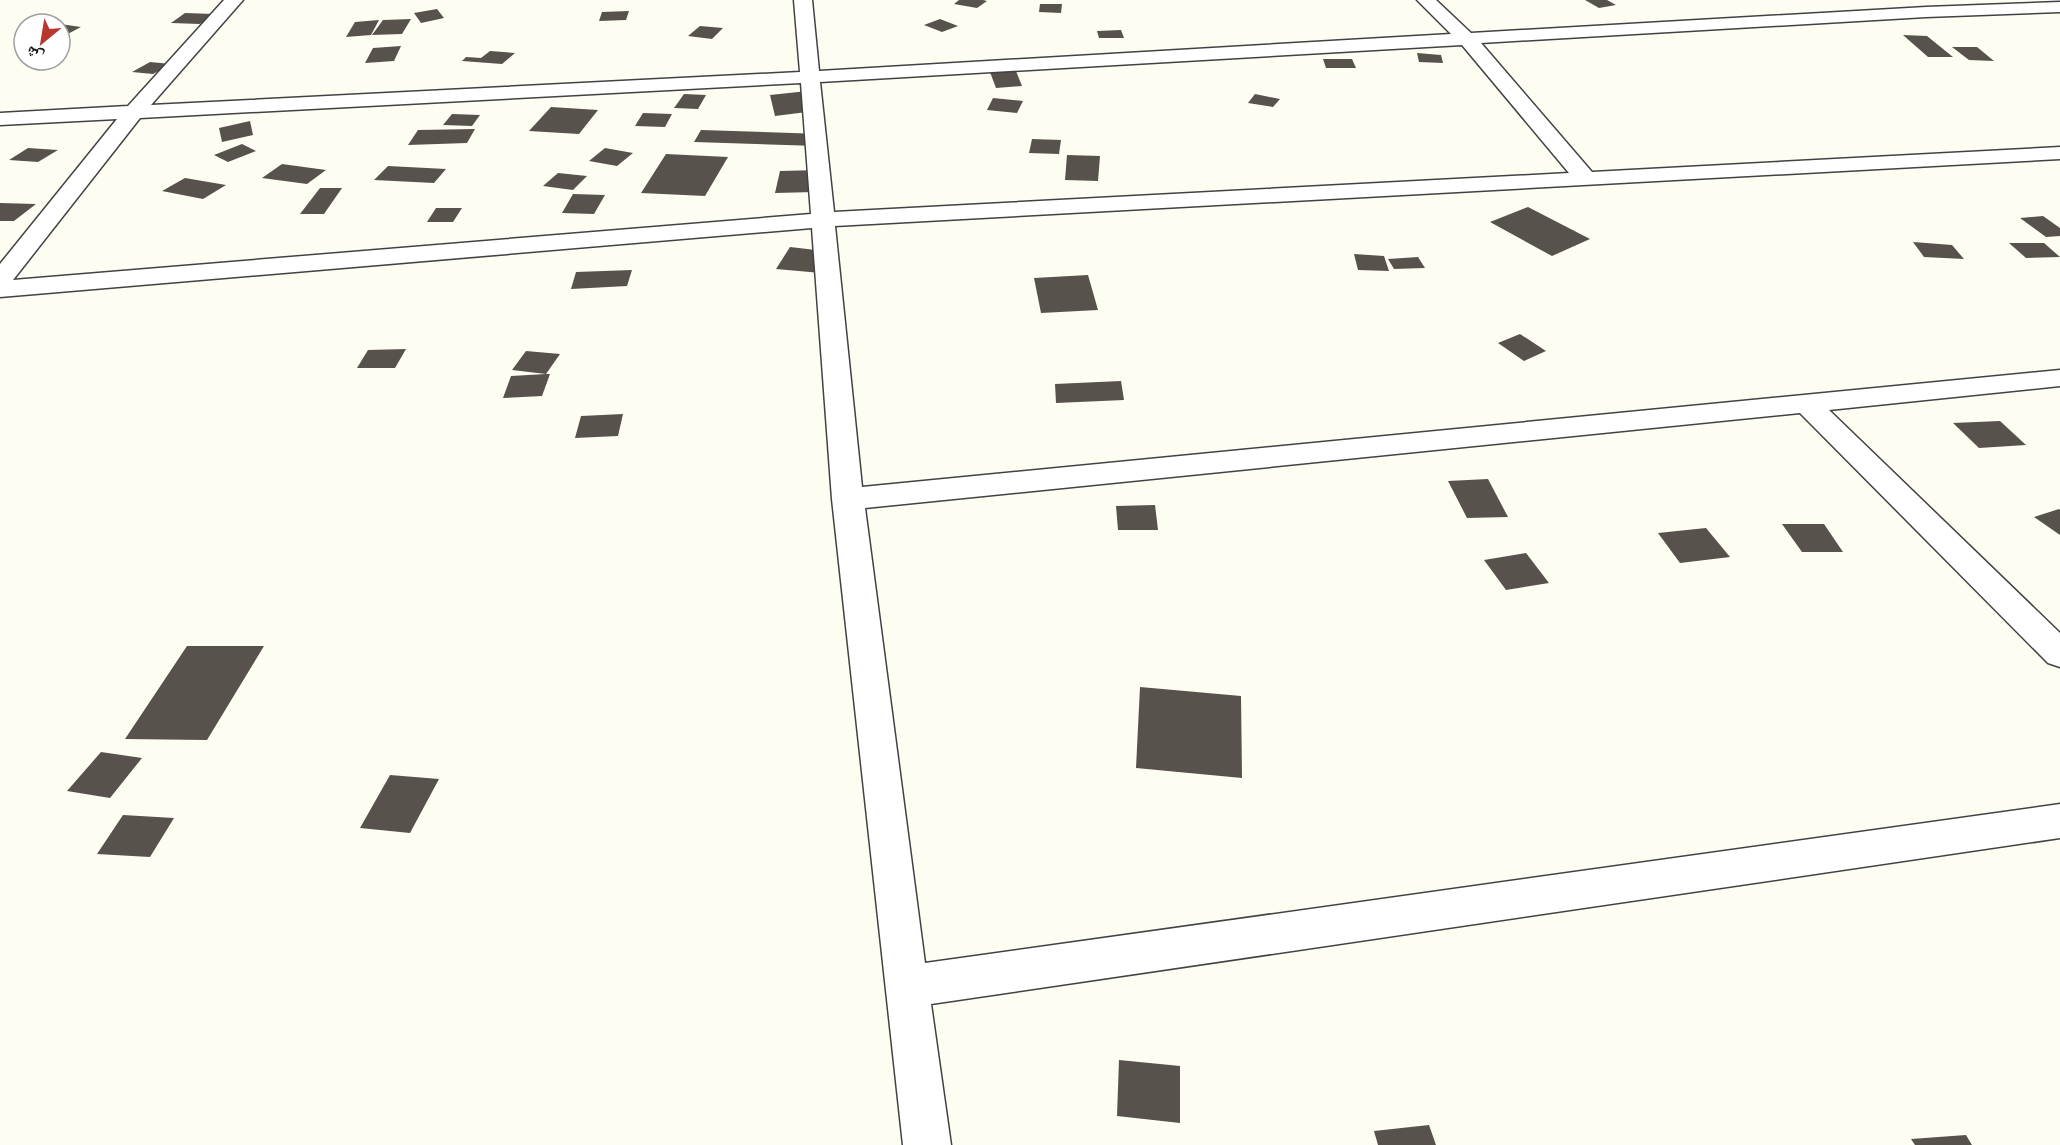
<svg xmlns="http://www.w3.org/2000/svg" width="2060" height="1145" viewBox="0 0 2060 1145" font-family="'Libre Baskerville','Noto Naskh Arabic',serif">
	<style>
		.building { fill: #57524c }
		.lines { fill: none; stroke-linecap: round; stroke-linejoin: round }
		.street-casing { stroke: #424242; stroke-width: 3 }
		.street { fill: #fff; fill-rule: evenodd }
	</style>
	<rect width="100%" height="100%" fill="#fefdf2"/>
	<g class="building">
		<polygon points="959,0 983,0 987,1 977,8 954,4"/>
		<polygon points="1585,0 1607,0 1616,5 1599,8"/>
		<polygon points="1040,4 1062,4 1061,13 1039,12"/>
		<polygon points="437,9 444,18 421,23 414,13"/>
		<polygon points="629,11 626,20 599,21 602,12"/>
		<polygon points="185,13 214,14 200,24 171,23"/>
		<polygon points="411,19 402,34 372,35 383,20"/>
		<polygon points="940,19 958,26 942,32 924,25"/>
		<polygon points="379,20 371,35 346,37 355,22"/>
		<polygon points="60,24 81,27 60,38"/>
		<polygon points="700,26 723,28 712,39 688,36"/>
		<polygon points="1121,30 1124,38 1099,38 1097,31"/>
		<polygon points="1903,35 1927,36 1953,57 1928,57"/>
		<polygon points="401,46 394,61 365,63 373,48"/>
		<polygon points="1952,47 1977,47 1994,61 1969,60"/>
		<polygon points="490,51 515,53 502,64 462,61 466,57 481,58"/>
		<polygon points="1417,53 1441,55 1443,63 1419,62"/>
		<polygon points="1323,59 1352,59 1356,68 1326,68"/>
		<polygon points="150,62 171,64 153,74 132,72"/>
		<polygon points="1016,71 1022,86 996,88 990,72"/>
		<polygon points="817,90 823,110 775,116 770,95"/>
		<polygon points="684,94 706,95 698,109 674,108"/>
		<polygon points="1255,94 1280,99 1273,107 1248,103"/>
		<polygon points="993,98 1023,101 1017,113 987,110"/>
		<polygon points="551,107 598,110 579,134 529,131"/>
		<polygon points="643,113 672,114 665,127 635,126"/>
		<polygon points="452,114 480,115 472,126 443,125"/>
		<polygon points="250,121 253,135 222,142 219,128"/>
		<polygon points="475,129 467,143 408,145 418,130"/>
		<polygon points="701,130 822,134 817,146 694,142"/>
		<polygon points="1032,139 1061,140 1059,154 1029,153"/>
		<polygon points="242,144 256,151 228,162 214,155"/>
		<polygon points="28,148 58,150 38,162 9,160"/>
		<polygon points="605,148 633,153 617,166 589,161"/>
		<polygon points="666,154 728,157 705,196 641,193"/>
		<polygon points="1067,155 1100,156 1098,181 1065,180"/>
		<polygon points="282,164 326,170 307,184 262,178"/>
		<polygon points="388,166 446,169 434,183 374,180"/>
		<polygon points="818,170 815,192 775,193 780,171"/>
		<polygon points="558,173 587,176 573,190 543,186"/>
		<polygon points="185,178 226,185 203,199 162,191"/>
		<polygon points="320,188 342,188 324,214 300,214"/>
		<polygon points="573,194 605,195 594,214 562,213"/>
		<polygon points="0,203 36,204 14,221 0,221"/>
		<polygon points="1528,207 1590,239 1552,256 1490,222"/>
		<polygon points="436,208 462,208 453,222 427,222"/>
		<polygon points="2043,216 2060,228 2060,236 2046,237 2020,218"/>
		<polygon points="1913,242 1952,245 1964,259 1924,257"/>
		<polygon points="2009,243 2044,243 2060,257 2026,258"/>
		<polygon points="790,247 833,252 821,273 776,269"/>
		<polygon points="1354,254 1384,256 1389,271 1358,270"/>
		<polygon points="1418,257 1425,268 1394,269 1388,259"/>
		<polygon points="632,270 627,286 571,289 576,272"/>
		<polygon points="1088,275 1098,310 1041,313 1034,278"/>
		<polygon points="1520,334 1546,351 1524,361 1498,343"/>
		<polygon points="406,349 395,368 357,368 368,350"/>
		<polygon points="526,351 560,354 546,374 512,370"/>
		<polygon points="546,374 550,374 542,396 503,398 511,376"/>
		<polygon points="1121,381 1124,400 1056,403 1055,384"/>
		<polygon points="623,414 618,436 575,438 581,416"/>
		<polygon points="2000,421 2026,445 1979,448 1953,423"/>
		<polygon points="1488,479 1508,517 1467,518 1448,481"/>
		<polygon points="1155,505 1158,530 1118,530 1116,506"/>
		<polygon points="2060,510 2060,535 2034,517 2059,509"/>
		<polygon points="1782,524 1824,524 1843,552 1802,552"/>
		<polygon points="1706,528 1730,557 1680,563 1658,533"/>
		<polygon points="1526,553 1549,583 1506,590 1484,560"/>
		<polygon points="187,646 264,646 207,740 125,739"/>
		<polygon points="1140,687 1241,696 1242,778 1136,768"/>
		<polygon points="101,752 142,758 110,798 67,791"/>
		<polygon points="390,775 439,779 410,833 360,828"/>
		<polygon points="123,815 174,818 150,857 97,854"/>
		<polygon points="1119,1060 1180,1066 1180,1123 1117,1116"/>
		<polygon points="1429,1125 1436,1145 1378,1145 1374,1131"/>
		<polygon points="1966,1135 1972,1145 1915,1145 1911,1139"/>
	</g>
	<g class="lines">
		<g class="street-casing">
			<path id="street" d="M224,0H243L151,105L800,72L794,0H812L819,71L1451,34L1417,0H1436L1471,33L1926,7L2060,2V12L1926,17L1481,43L1592,172L2060,147V159L835,226L862,487L2060,370V386L1829,410L2060,633V667L2048,663L1800,413L865,508L925,963L2060,804V838L931,1004L951,1145H903L832,499L812,228L0,297V264L117,119L0,125V113L128,106ZM1462,45L1569,173L834,212L820,82ZM801,83L811,214L13,280L140,118Z"/>
		</g>
		<use href="#street" class="street"/>
	</g>
	<g transform="translate(42 42) rotate(210)"><circle r="28" fill="#ffffff" stroke="#9f9f9f" stroke-width="1.5"/>
	<path d="M0-4.5L10 22L0 15L-10 22Z" fill="#b8372f"/>
	<text y="-9" font-size="16" font-weight="bold" text-anchor="middle" fill="#0f0f0f">ش</text>
	</g>
</svg>
